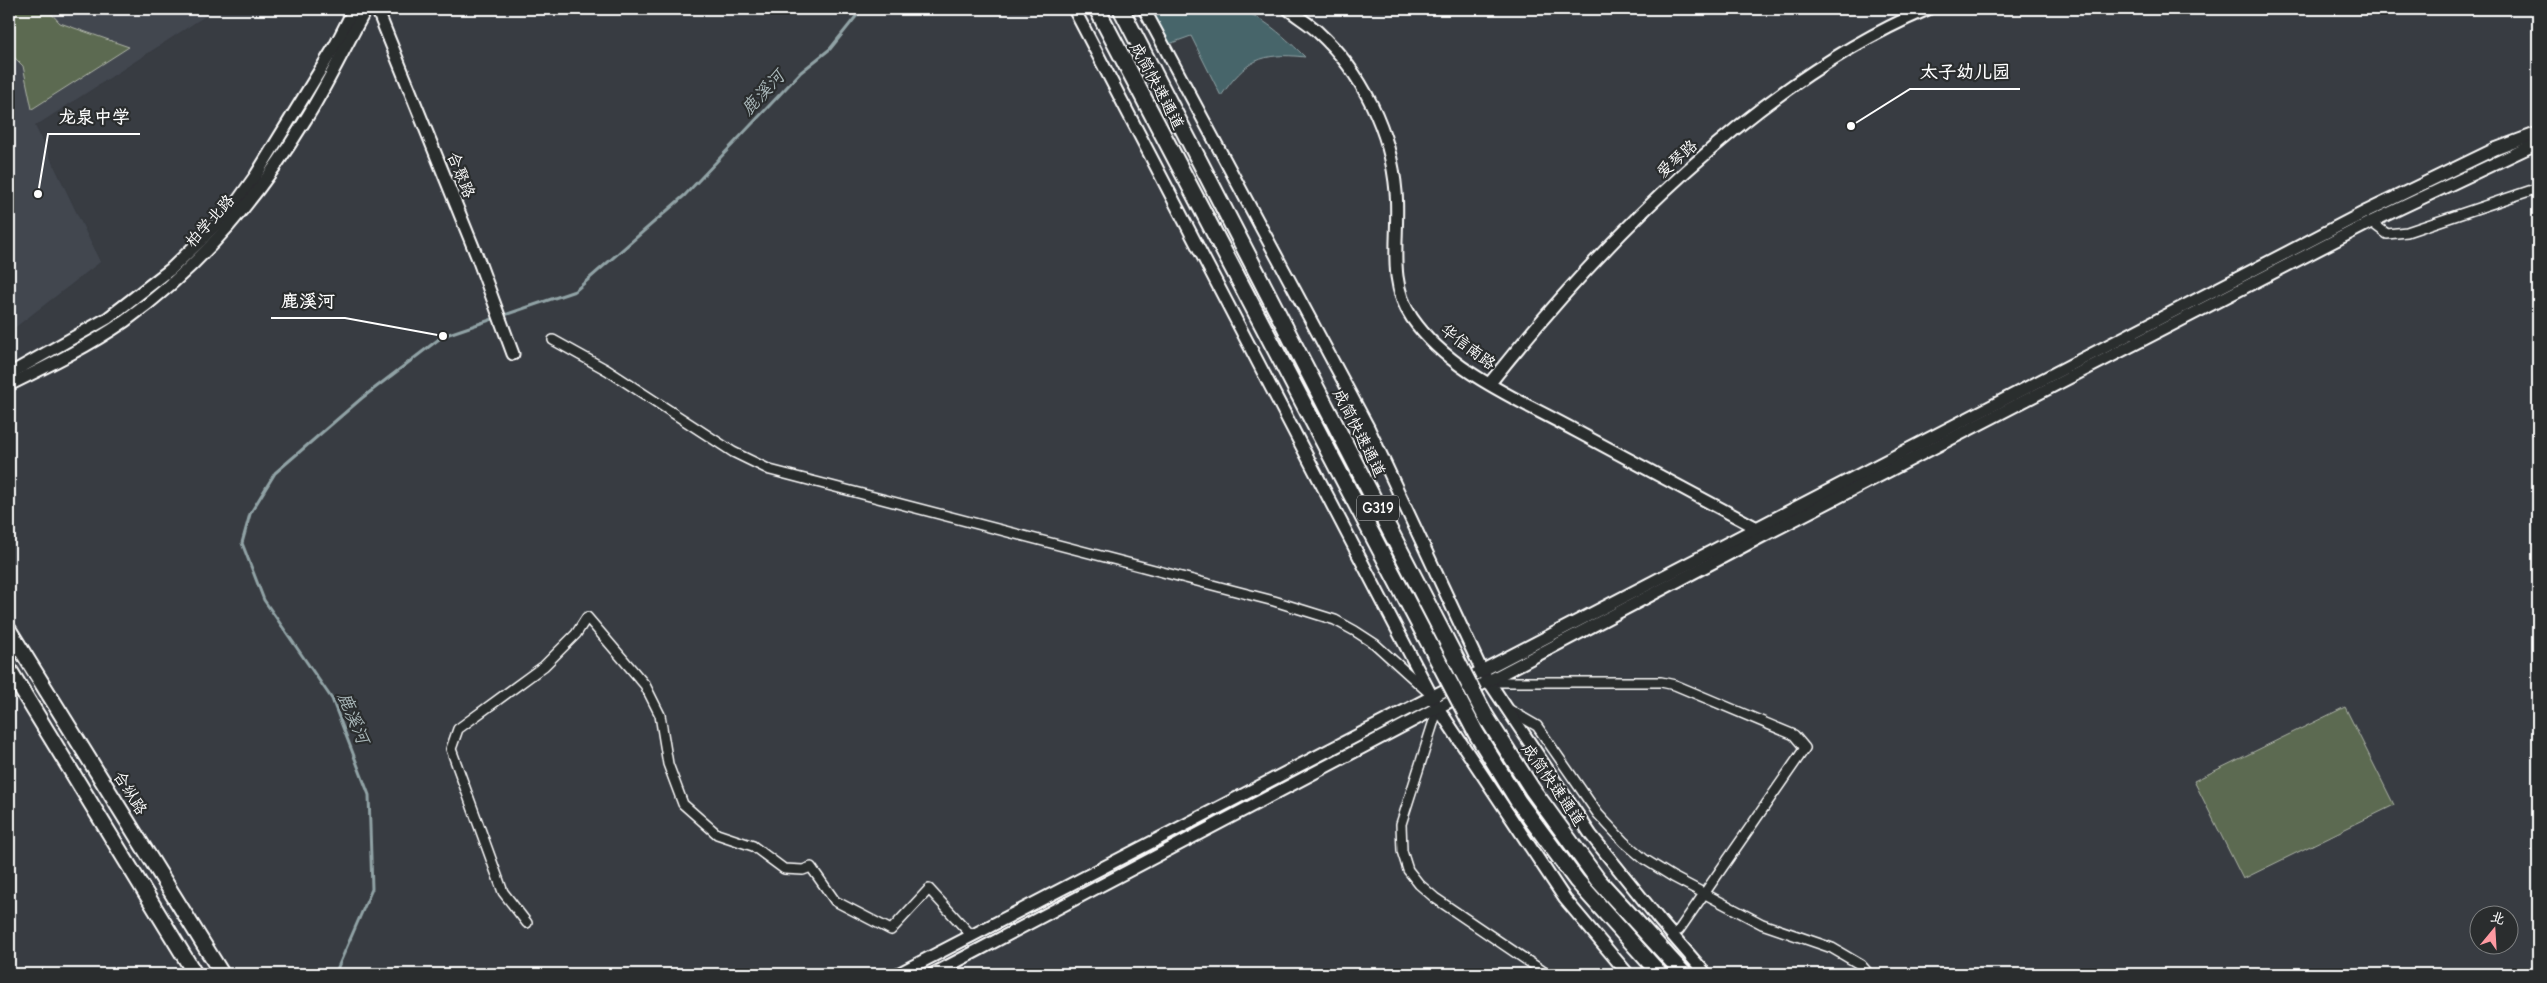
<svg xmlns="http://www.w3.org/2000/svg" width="2547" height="983" viewBox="0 0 2547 983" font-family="'Comic Neue','LXGW WenKai TC',sans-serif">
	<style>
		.built { fill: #424750 }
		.pitch { fill: #5c6a51; stroke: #aeb4a8 }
		.water { fill: #47656b; stroke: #91a3a6 }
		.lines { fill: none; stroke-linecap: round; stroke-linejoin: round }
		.stream { stroke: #91a3a6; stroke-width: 3 }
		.minor-tunnel { stroke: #4c5055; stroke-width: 9; stroke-dasharray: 9 4.5; stroke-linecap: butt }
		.minor-casing { stroke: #fff; stroke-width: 12 }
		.tertiary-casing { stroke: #fff; stroke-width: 15 }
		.primary-casing { stroke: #fff; stroke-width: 18 }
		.minor { stroke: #2a2d2e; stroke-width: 9 }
		.tertiary { stroke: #2a2d2e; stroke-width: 11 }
		.primary { stroke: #2a2d2e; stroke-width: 14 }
		.trunk-bridge-casing { stroke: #fff; stroke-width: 19; stroke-linecap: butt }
		.trunk-bridge { stroke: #2a2d2e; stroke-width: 15 }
		.labels { text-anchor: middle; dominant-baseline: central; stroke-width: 4.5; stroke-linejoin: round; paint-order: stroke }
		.shield { fill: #2a2d2e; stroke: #bfc0c0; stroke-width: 1 }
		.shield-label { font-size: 15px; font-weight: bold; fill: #fff }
		.street-label { font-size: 16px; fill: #fff; stroke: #2a2d2e }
		.water-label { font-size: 18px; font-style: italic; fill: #acbabc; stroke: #2a2d2e }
		.leader { fill: none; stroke: #fff; stroke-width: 2 }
		.callout-dot { fill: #fff; stroke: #2a2d2e; stroke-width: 2 }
		.callout-label { font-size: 18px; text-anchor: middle; font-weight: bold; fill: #fff; stroke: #2a2d2e; stroke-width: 4.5; stroke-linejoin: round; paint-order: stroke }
	</style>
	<rect width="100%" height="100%" fill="#383c42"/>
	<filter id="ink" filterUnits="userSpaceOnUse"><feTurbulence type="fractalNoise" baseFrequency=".02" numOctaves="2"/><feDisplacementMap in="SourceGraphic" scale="10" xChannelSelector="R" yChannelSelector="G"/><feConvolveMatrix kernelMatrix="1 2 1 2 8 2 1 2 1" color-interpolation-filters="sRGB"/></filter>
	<g filter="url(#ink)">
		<polygon class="built" points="9,9 216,9 35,126 100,262 9,332"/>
		<g class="pitch">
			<polygon points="9,9 47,9 60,23 129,47 32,109 23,66 9,52 11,38 9,37"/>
			<polygon points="2345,707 2394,805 2243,879 2194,781"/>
		</g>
		<path class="water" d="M1149,9C1174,9 1212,5 1235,9C1260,13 1288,40 1305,57C1261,52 1246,60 1221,96L1191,36L1169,44Z"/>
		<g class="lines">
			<polyline class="stream" points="335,974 372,889 369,795 332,699 264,600 242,543 250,514 275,473 362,398 443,336 575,291 685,195 801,72 830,49 862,9"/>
			<polyline class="minor-tunnel" points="1649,974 1677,933"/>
			<g class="minor-casing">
				<g id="minor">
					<polyline points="2371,222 2387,234 2407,232 2538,188"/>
					<polyline points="553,340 607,370 733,452 770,470 1274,601 1335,620 1355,631 1375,644 1428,692"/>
					<polyline points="1488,682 1661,682 1675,685 1794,735 1805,748 1679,930"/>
					<polyline points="1438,708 1401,824 1402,851 1408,870 1419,884 1435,898 1547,974"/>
					<polyline points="1508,709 1537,726 1598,814 1624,842 1644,859 1673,877 1762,924 1832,948 1861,965 1869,974"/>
					<polyline points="527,923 503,892 451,749 458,729 544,666 576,634 587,617 645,685 660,715 668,764 683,804 717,834 753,846 784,869 803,870 811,867 835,901 891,930 929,889 972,936"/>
				</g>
			</g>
			<g class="tertiary-casing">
				<g id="tertiary">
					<polyline points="377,9 478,259 513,354"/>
					<polyline points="1074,9 1438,708 1565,899 1628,974"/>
					<polyline points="1144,9 1368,427 1482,671 1591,835 1661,922 1706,974"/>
					<path d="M1288,9C1297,17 1309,23 1318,32C1362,72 1391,132 1396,192C1400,234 1386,280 1412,318C1449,372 1520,400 1576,431C1636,463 1697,496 1757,528L1759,533"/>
					<polyline points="9,374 108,318 171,269 201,240 236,203 256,175 335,46 354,9"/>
					<path d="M1490,383C1603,241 1758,81 1928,9"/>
					<path d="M9,385C48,366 89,346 125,321C199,268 257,199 304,122C327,86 345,46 366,9"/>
					<polyline points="898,974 2367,211 2495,149 2538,133"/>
					<polyline points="933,974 1761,537 2371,222 2538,143"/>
				</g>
			</g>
			<g class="primary-casing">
				<g id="primary">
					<polyline points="9,630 222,974"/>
					<polyline points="9,669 195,974"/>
				</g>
			</g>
			<use href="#minor" class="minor"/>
			<use href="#tertiary" class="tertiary"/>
			<use href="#primary" class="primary"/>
			<g class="trunk-bridge-casing">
				<g id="trunk-bridge">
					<polyline points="1097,9 1476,733 1518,801 1577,881 1660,974"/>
					<polyline points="1121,9 1485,715 1532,789 1598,880 1684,974"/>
				</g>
			</g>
			<use href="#trunk-bridge" class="trunk-bridge"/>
		</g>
	</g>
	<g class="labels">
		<rect class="shield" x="1357" y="495.5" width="42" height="25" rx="4"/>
		<g class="shield-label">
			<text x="1378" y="508">G319</text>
		</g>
		<g class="street-label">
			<text transform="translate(1157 86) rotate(62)">成简快速通道</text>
			<text transform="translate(1677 159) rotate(-41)">爱琴路</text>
			<text transform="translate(461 175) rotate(68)">合聚路</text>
			<text transform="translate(210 221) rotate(-48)">柏学北路</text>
			<text transform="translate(1468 347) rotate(37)">华信南路</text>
			<text transform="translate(1359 433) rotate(63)">成简快速通道</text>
			<text transform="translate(1553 785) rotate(55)">成简快速通道</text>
			<text transform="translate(130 793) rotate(58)">合纵路</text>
		</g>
		<g class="water-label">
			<text transform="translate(763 93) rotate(-47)">鹿溪河</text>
			<text transform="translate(353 718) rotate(67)">鹿溪河</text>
		</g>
	</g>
	<path class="leader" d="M1851 126L1910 89H2020M38 194L48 134H140M443 336L345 318H271"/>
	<g class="callout-dot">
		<circle cx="1851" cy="126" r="5"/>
		<circle cx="38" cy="194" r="5"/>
		<circle cx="443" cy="336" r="5"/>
	</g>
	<g class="callout-label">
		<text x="1965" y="78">太子幼儿园</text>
		<text x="94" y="123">龙泉中学</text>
		<text x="308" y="307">鹿溪河</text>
	</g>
	<rect width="2547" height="983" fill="none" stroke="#2a2d2e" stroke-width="30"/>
	<rect x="15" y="15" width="2517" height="953" fill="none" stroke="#fff" stroke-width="2" filter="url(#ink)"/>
	<g transform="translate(2494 930) rotate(18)"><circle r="24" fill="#2a2d2e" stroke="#7f8182"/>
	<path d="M0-4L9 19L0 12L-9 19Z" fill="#ff9aa2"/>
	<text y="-8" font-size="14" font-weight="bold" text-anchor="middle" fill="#ffffff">北</text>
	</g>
</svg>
